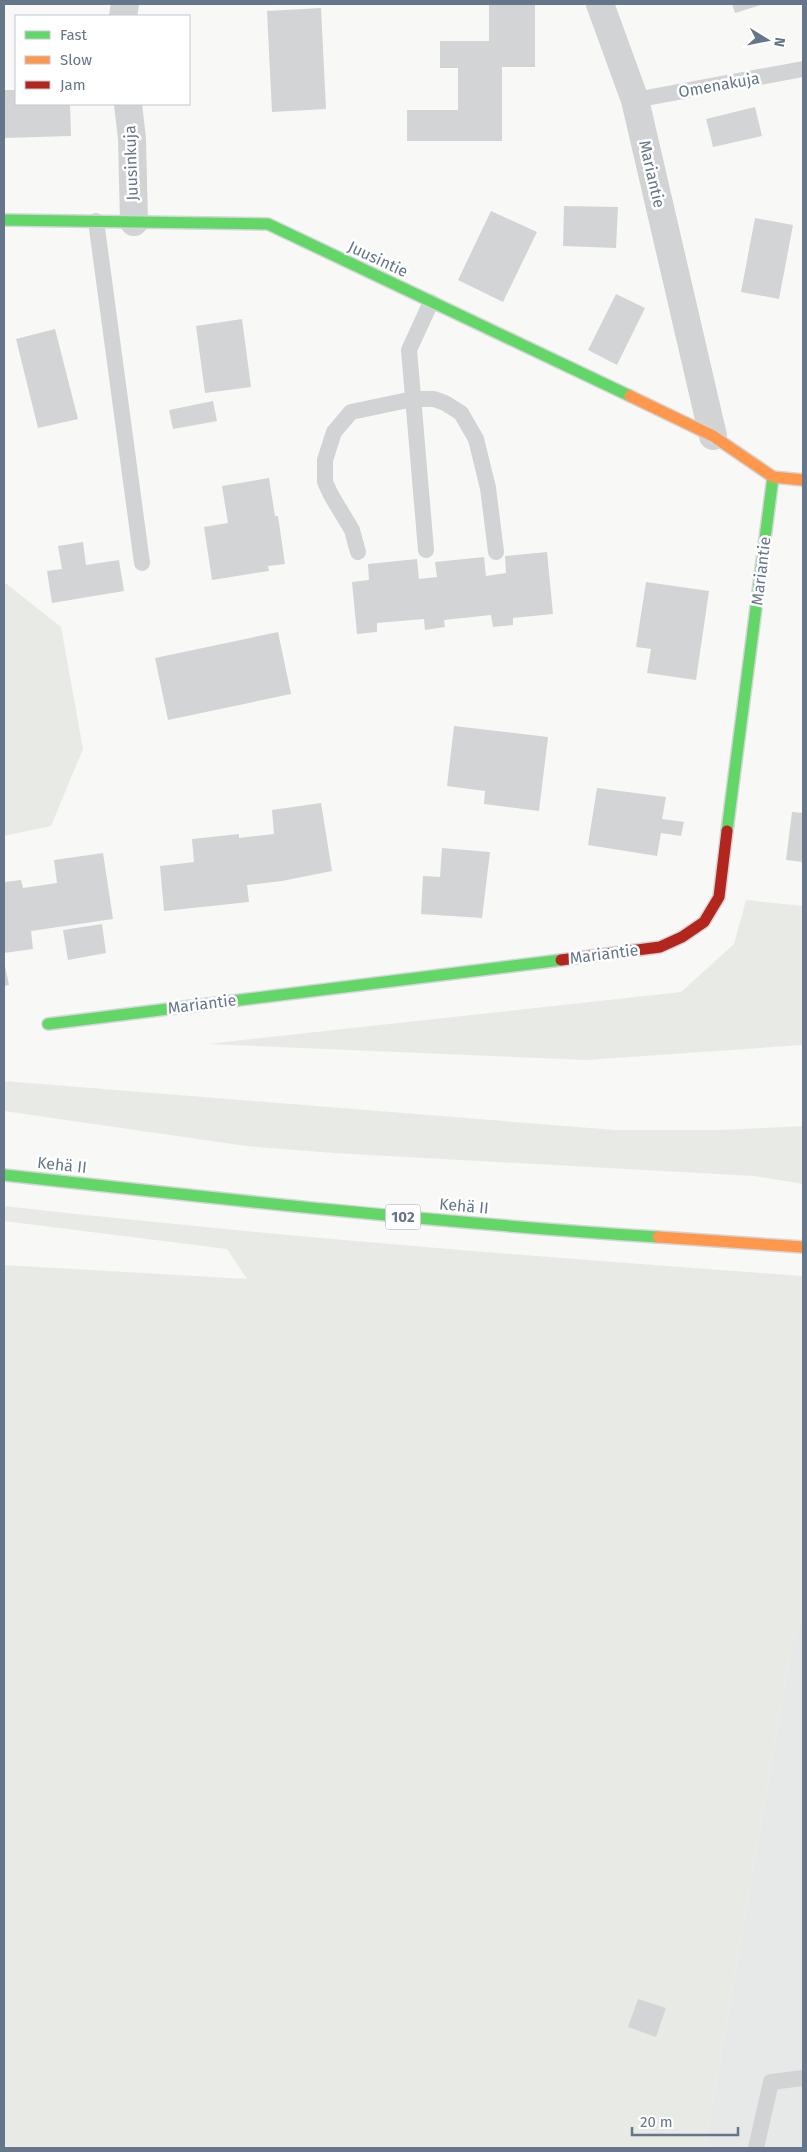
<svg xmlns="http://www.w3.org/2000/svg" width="807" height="2152" viewBox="0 0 807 2152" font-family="'Fira Sans',sans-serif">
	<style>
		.built { fill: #e7e8e8 }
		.green { fill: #e8ebe5 }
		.building { fill: #d3d4d5 }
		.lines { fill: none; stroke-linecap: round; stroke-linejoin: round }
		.fast-casing { stroke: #d3d5d7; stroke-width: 14 }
		.slow-casing { stroke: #d3d5d7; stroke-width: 14 }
		.jam-casing { stroke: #d3d5d7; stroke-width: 14 }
		.lane { stroke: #d2d3d4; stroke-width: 16 }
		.street { stroke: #d2d3d4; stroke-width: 28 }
		.fast { stroke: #63d668; stroke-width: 11 }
		.slow { stroke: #ff974d; stroke-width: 11 }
		.jam { stroke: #b3261e; stroke-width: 11 }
		.labels { text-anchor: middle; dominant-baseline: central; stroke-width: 5; stroke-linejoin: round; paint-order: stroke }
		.shield { fill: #fff; stroke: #939fad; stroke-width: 1 }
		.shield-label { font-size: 15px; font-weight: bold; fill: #65768a }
		.street-label { font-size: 16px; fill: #65768a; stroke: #fff }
	</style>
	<rect width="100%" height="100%" fill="#f8f8f7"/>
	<polygon class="built" points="803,1619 803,2148 705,2148 792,1643"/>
	<g class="green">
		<polygon points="4,582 61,627 83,749 51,826 4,836"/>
		<polygon points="746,900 803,906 803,1045 586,1060 207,1044 681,992 734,944"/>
		<polygon points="4,1081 615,1130 721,1130 803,1126 803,1184 754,1176 334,1153 246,1146 4,1111"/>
		<path d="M4,1206C270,1236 537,1257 803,1276V1619L792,1643L705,2148H4V1265L247,1279L227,1249L4,1221Z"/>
	</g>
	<g class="building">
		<polygon points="489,4 535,4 535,67 502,67 502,141 407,141 407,110 458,110 458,68 440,68 440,41 489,41"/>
		<polygon points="732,4 764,4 735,13"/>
		<polygon points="321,8 326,109 272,112 267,11"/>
		<polygon points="4,90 16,90 16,104 70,104 71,136 4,138"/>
		<polygon points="755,107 762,136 713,147 706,119"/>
		<polygon points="564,206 618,207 616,248 563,246"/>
		<polygon points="491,211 537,232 503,302 458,280"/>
		<polygon points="755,218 793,225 779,299 741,292"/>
		<polygon points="616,294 645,308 617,365 588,350"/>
		<polygon points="242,319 251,387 205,393 196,326"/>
		<polygon points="55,329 78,419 38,428 16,339"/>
		<polygon points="213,401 217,421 173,429 169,410"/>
		<polygon points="269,478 275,516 278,516 285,564 268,566 269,571 212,580 204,527 228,523 222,486"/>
		<polygon points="83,542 86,565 119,560 124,591 52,603 47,571 62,569 58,546"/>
		<polygon points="547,552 553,614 513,618 513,625 493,627 491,615 444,620 445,627 425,630 424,619 377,623 377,632 357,634 352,582 369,580 368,564 417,559 419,579 437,577 435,562 484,557 486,576 506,573 505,556"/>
		<polygon points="646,582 709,591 696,680 647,673 651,649 636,647"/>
		<polygon points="278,632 291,694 168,720 155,658"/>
		<polygon points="454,726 548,737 539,811 484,804 485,791 447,786"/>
		<polygon points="597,788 666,797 662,819 684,822 681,836 661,833 657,856 588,845"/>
		<polygon points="321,803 332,871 282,881 247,885 249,902 164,911 160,866 194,862 192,839 239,834 239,838 274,834 272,810"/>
		<polygon points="792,812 803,813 803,862 786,860"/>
		<polygon points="442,848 490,852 482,918 421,914 423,876 440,877"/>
		<polygon points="103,853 113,919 31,931 33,949 4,953 4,882 21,880 23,888 57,883 54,860"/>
		<polygon points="102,924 106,953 68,960 63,930"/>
		<polygon points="4,961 9,985 4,986"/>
		<polygon points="638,1999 666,2008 656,2037 628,2027"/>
	</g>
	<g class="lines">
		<g class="fast-casing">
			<g id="fast">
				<polyline points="4,220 268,224 630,396"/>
				<polyline points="727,831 773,477"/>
				<polyline points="48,1024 561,960"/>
				<path d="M4,1175C222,1199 439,1223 658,1237"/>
			</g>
		</g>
		<g class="slow-casing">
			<g id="slow">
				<polyline points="630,396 713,436 773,477 803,480"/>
				<polyline points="658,1237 803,1247"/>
			</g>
		</g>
		<g class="jam-casing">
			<polyline id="jam" points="561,960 660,947 682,937 704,922 719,897 727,831"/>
		</g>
		<g class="lane">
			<polyline points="635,100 803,69"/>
			<polyline points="96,221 142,563"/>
			<polyline points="426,550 409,350 431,302"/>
			<polyline points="358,552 352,530 331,495 325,482 325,460 334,432 351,412 413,399 434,399 445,403 461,413 476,439 488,488 496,552"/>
			<polyline points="756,2148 771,2082 803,2078"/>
		</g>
		<g class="street">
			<polyline points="600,4 635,100 713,436"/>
			<polyline points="123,16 125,4"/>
			<polyline points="128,104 132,139 134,222"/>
		</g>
		<use href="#fast" class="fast"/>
		<use href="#slow" class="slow"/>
		<use href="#jam" class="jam"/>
	</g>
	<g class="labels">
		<rect class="shield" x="385.5" y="1204.5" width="35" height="25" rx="4"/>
		<g class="shield-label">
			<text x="403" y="1217">102</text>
		</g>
		<g class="street-label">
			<text transform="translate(719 85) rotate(-10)">Omenakuja</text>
			<text transform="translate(131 163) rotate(-92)">Juusinkuja</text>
			<text transform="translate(652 174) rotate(77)">Mariantie</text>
			<text transform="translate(378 259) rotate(25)">Juusintie</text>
			<text transform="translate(761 571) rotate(-83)">Mariantie</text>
			<text transform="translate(604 954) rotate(-7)">Mariantie</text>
			<text transform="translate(202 1004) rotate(-7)">Mariantie</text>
			<text transform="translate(62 1165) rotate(6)">Kehä II</text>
			<text transform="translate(464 1206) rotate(5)">Kehä II</text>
		</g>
	</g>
	<rect width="807" height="2152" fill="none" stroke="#65768a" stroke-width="10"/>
	<rect x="15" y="15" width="175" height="90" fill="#ffffff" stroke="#c1c8d0"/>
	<rect x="25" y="31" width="25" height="8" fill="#63d668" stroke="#c1c8d0"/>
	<text x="60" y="40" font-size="15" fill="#65768a">Fast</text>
	<rect x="25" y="56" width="25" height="8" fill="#ff974d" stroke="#c1c8d0"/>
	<text x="60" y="65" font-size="15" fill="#65768a">Slow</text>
	<rect x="25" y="81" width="25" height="8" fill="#b3261e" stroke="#c1c8d0"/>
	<text x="60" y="90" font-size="15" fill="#65768a">Jam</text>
	<g transform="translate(767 40) rotate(100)" stroke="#ffffff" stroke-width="4" paint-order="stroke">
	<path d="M0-4L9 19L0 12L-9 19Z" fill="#65768a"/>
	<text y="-8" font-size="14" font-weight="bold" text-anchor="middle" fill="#65768a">N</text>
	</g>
	<path d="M632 2127v8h106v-8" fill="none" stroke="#65768a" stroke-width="2.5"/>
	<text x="640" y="2127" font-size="15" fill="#65768a" stroke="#ffffff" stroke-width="4" paint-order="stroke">20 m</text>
</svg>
